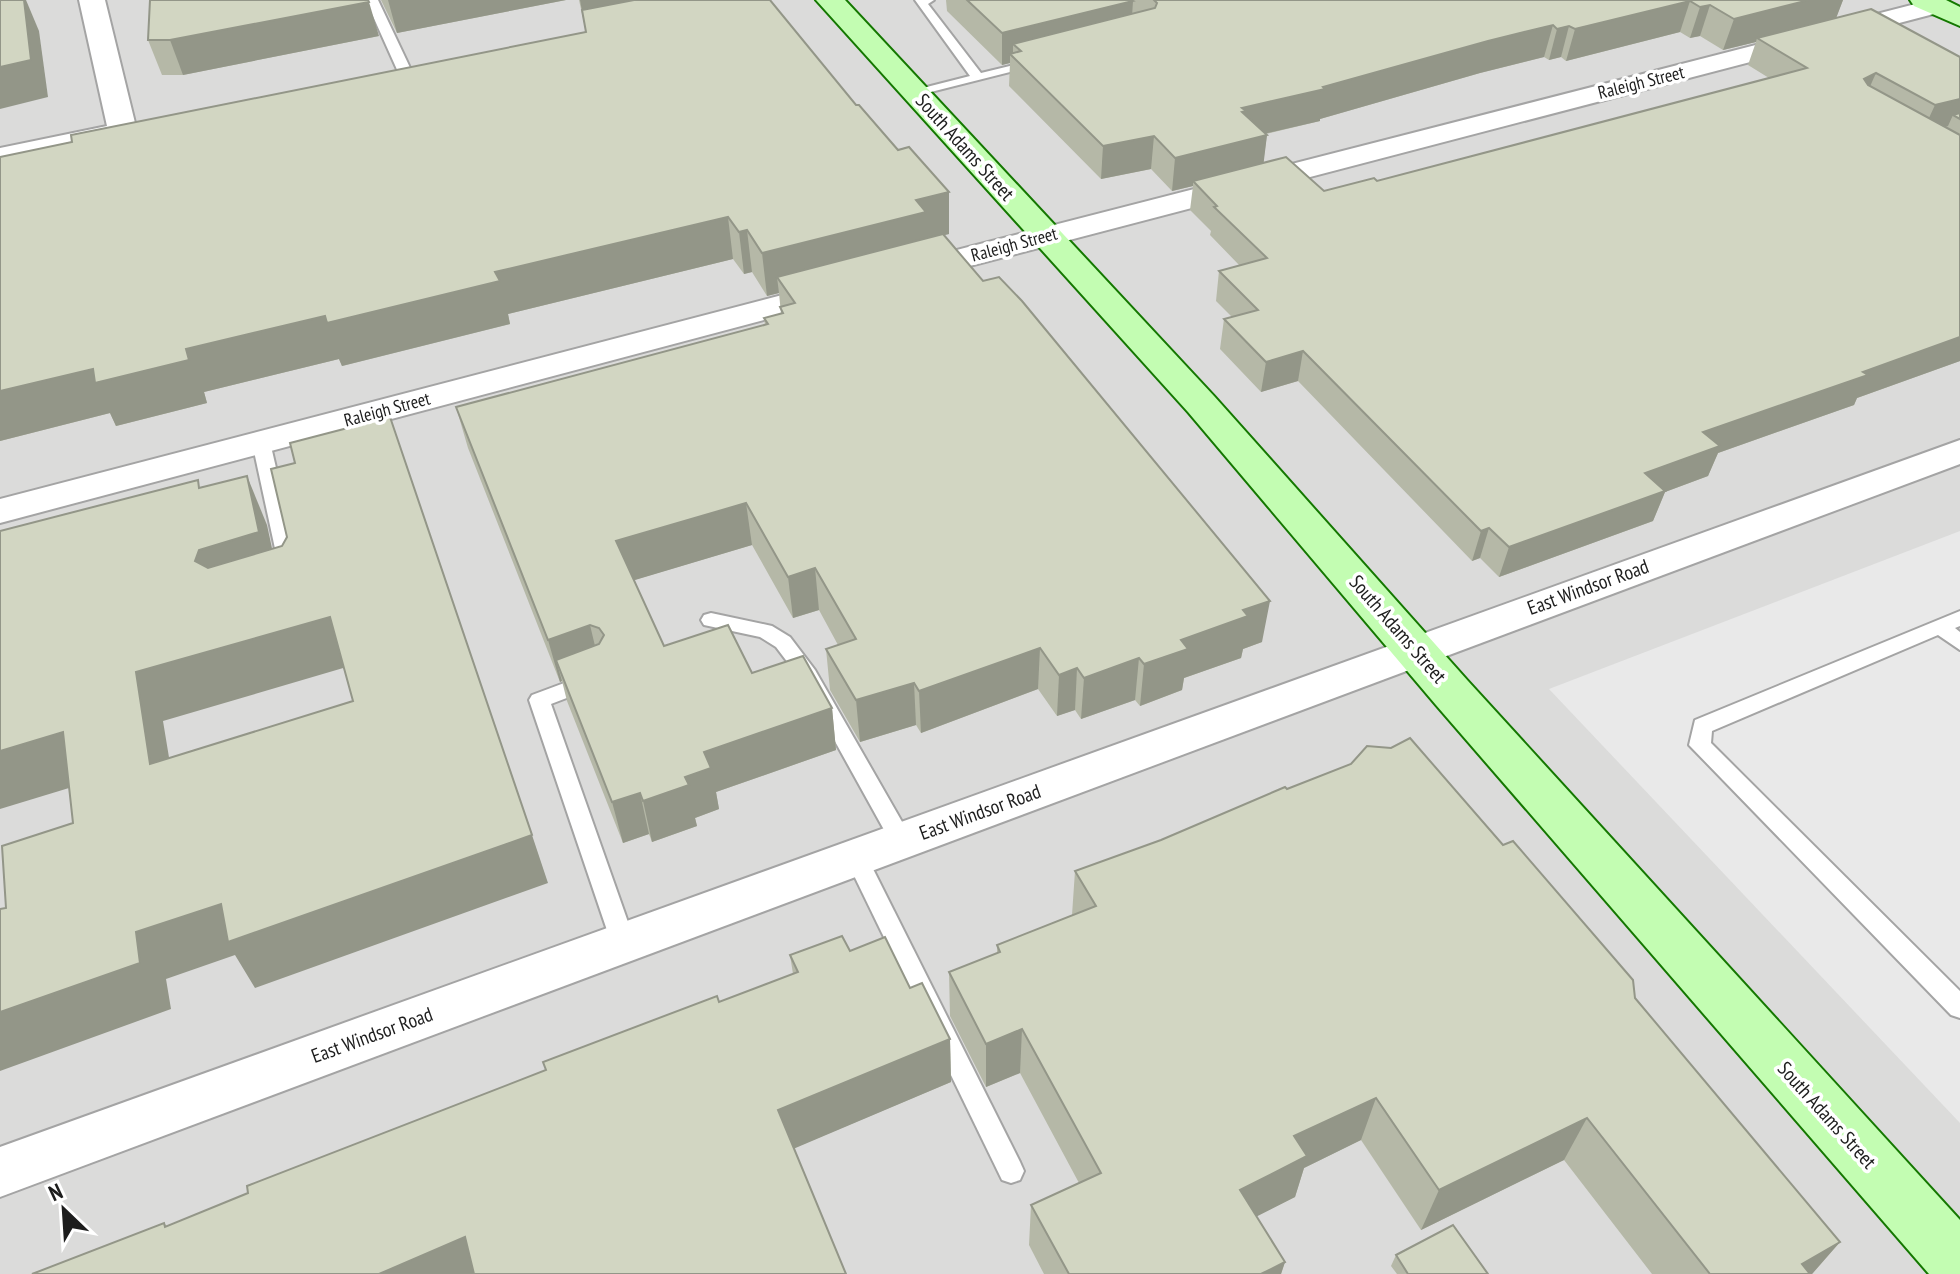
<svg xmlns="http://www.w3.org/2000/svg" width="1960" height="1274" viewBox="0 0 1960 1274" font-family="'PT Sans Narrow',sans-serif">
	<style>
		.residential { fill: #dbdbda }
		.parking { fill: #e9e9e9 }
		.lines { fill: none; stroke-linecap: round; stroke-linejoin: round }
		.lane-casing { stroke: #a4a4a4; stroke-width: 4 }
		.street-casing { stroke: #a4a4a4; stroke-width: 4 }
		.secondary-casing { stroke: #147800; stroke-width: 4 }
		.lane { fill: #fff; fill-rule: evenodd }
		.street { fill: #fff; fill-rule: evenodd }
		.secondary { fill: #c3fdb2; fill-rule: evenodd }
		.wall { fill: #b5b8a7; fill-rule: evenodd }
		.shaded-wall { fill: #939688 }
		.building { fill: #d2d6c2; stroke: #939688; stroke-width: 2; fill-rule: evenodd }
		.labels { text-anchor: middle; dominant-baseline: central; stroke-width: 7; stroke-linejoin: round; paint-order: stroke }
		.far-street-label { font-size: 18px; fill: #1d1d1d; stroke: #fff }
		.street-label { font-size: 20px; fill: #1d1d1d; stroke: #fff }
	</style>
	<rect width="100%" height="100%" fill="#eaefe2"/>
	<rect class="residential" x="0" y="0" width="1960" height="1274"/>
	<polygon class="parking" points="1960,531 1960,1123 1549,689"/>
	<g class="lines">
		<g class="lane-casing">
			<g id="lane">
				<polygon points="353,0 378,0 413,74 411,77 399,74 368,5 342,10 336,6"/>
				<polygon points="915,0 934,0 928,4 981,73 1035,60 1042,64 911,97 911,91 970,76"/>
				<polygon points="261,436 270,442 299,567 289,574 279,567 252,442"/>
				<polygon points="1960,611 1960,626 1955,628 1960,632 1960,650 1938,635 1712,731 1711,743 1960,991 1960,1018 1951,1015 1689,745 1695,720"/>
				<polygon points="711,613 772,626 790,637 815,670 909,834 912,840 909,846 901,849 893,846 801,680 776,647 760,637 704,625 701,620 704,615"/>
				<polygon points="591,673 598,676 601,681 598,686 551,704 635,942 631,949 623,952 615,949 611,942 529,700 532,695"/>
				<polygon points="856,848 864,851 1020,1162 1024,1171 1020,1180 1011,1183 1002,1180 845,857 848,851"/>
			</g>
		</g>
		<g class="street-casing">
			<g id="street">
				<polygon points="79,0 105,0 137,131 133,137 0,166 0,148 107,126"/>
				<polygon points="1927,1 1945,1 1949,6 1945,11 920,279 909,281 898,279 893,272 898,265"/>
				<polygon points="832,282 843,285 848,292 843,299 0,523 0,499"/>
				<polygon points="1960,440 1960,464 0,1197 0,1147"/>
			</g>
		</g>
		<g class="secondary-casing">
			<g id="secondary">
				<polygon points="816,0 845,0 1214,396 1468,681 1960,1220 1960,1274 1929,1274 1436,705 1188,412"/>
				<polygon points="1910,0 1946,0 1960,7 1960,26 1914,6"/>
			</g>
		</g>
		<use href="#lane" class="lane"/>
		<use href="#street" class="street"/>
		<use href="#secondary" class="secondary"/>
	</g>
	<g class="wall">
		<polygon points="381,0 566,0 397,33"/>
		<polygon points="579,0 770,0 949,234 943,235 1262,642 1243,649 1241,658 1184,678 1182,690 1140,706 1135,700 1081,719 1075,710 1057,716 1038,689 921,733 916,725 860,742 830,690 826,649 838,645 819,610 793,618 752,545 634,580 664,646 752,673 832,708 836,750 716,792 719,809 695,818 697,826 652,842 649,834 623,843 567,701 562,681 560,682 468,448 456,407 765,325 764,318 781,314 779,293 767,296 752,272 744,274 733,259 508,314 510,324 342,366 339,359 204,392 207,403 116,426 110,413 0,441 0,157 586,32"/>
		<path d="M946,0H1843L1836,18L1960,57V361L1857,398L1854,405L1718,453L1708,476L1665,492L1653,521L1499,577L1480,558L1472,561L1298,381L1261,392L1220,349L1224,319L1232,317L1216,301L1219,271L1240,266L1210,235L1211,231L1190,210L1193,186L1172,191L1151,169L1101,179L1009,86L1010,63L1002,65L947,11ZM1680,32L1690,38L1700,36L1723,50L1756,42L1748,65L1769,78L1377,181L1324,191L1263,163L1267,135L1266,134L1320,121V119L1480,73L1544,57L1549,60L1561,57L1566,61Z"/>
		<polygon points="379,36 183,75 162,75 148,40"/>
		<polygon points="1287,789 1635,998 1840,1242 1812,1274 1652,1274 1564,1160 1421,1230 1361,1140 1304,1168 1295,1197 1256,1216 1285,1262 1281,1274 1044,1274 1029,1245 1031,1205 1079,1183 1020,1073 986,1087 950,1016 949,972 997,953 997,945 1072,915 1075,871 1161,840"/>
		<polygon points="850,951 910,988 950,1039 951,1082 794,1148 32,1274 164,1223 167,1226 719,1002 793,974 790,955"/>
		<polygon points="1396,1255 1488,1274 1397,1274 1391,1266"/>
	</g>
	<g class="shaded-wall">
		<polygon points="24,0 26,0 39,31 48,97 0,109 0,67"/>
		<polygon points="388,0 566,0 397,33"/>
		<polygon points="580,0 726,0 585,28"/>
		<polygon points="1809,0 1843,0 1835,21 1757,38 1756,42 1723,50 1734,19"/>
		<polygon points="1133,1 1131,32 1021,51 1013,44 1013,58 1010,54 1010,63 1002,65 1002,33"/>
		<polygon points="1690,1 1680,32 1566,61 1575,29"/>
		<polygon points="369,2 379,36 183,75 170,40"/>
		<polygon points="1710,5 1700,36 1690,38 1700,7"/>
		<polygon points="1553,25 1544,57 1480,73 1320,119 1320,121 1242,139 1267,135 1263,168 1193,181 1193,186 1172,191 1175,158 1242,108 1323,87 1488,41"/>
		<polygon points="1569,26 1561,57 1549,60 1557,29"/>
		<polygon points="1876,73 1864,100 1864,79"/>
		<polygon points="1960,99 1960,119 1953,115 1948,126 1922,133 1935,105"/>
		<polygon points="1154,136 1151,169 1101,179 1103,146"/>
		<polygon points="949,192 949,234 777,277 779,293 767,296 762,253 916,200"/>
		<polygon points="728,217 733,259 508,314 510,324 342,366 339,359 204,392 207,403 116,426 110,413 0,441 0,391 93,369 186,349 495,272"/>
		<polygon points="747,230 752,272 744,274 739,232"/>
		<polygon points="1960,337 1960,361 1857,398 1854,405 1718,453 1708,476 1665,492 1653,521 1499,577 1509,547 1645,473 1703,432 1863,372"/>
		<polygon points="1303,351 1298,381 1261,392 1266,362"/>
		<polygon points="247,476 267,525 279,581 222,599 195,561 199,550"/>
		<polygon points="746,503 752,545 625,583 616,541"/>
		<polygon points="1489,528 1480,558 1472,561 1481,531"/>
		<polygon points="815,568 819,610 793,618 788,577"/>
		<polygon points="1270,601 1262,642 1243,649 1241,658 1184,678 1182,690 1140,706 1144,664 1181,640 1243,610"/>
		<polygon points="330,617 350,666 163,721 178,812 150,764 136,672"/>
		<polygon points="590,625 600,667 556,660 562,681 560,682 548,640"/>
		<polygon points="1040,648 1038,689 921,733 919,691"/>
		<polygon points="1139,658 1135,700 1081,719 1084,678"/>
		<polygon points="1077,668 1075,710 1057,716 1059,675"/>
		<polygon points="914,683 916,725 860,742 856,700"/>
		<polygon points="832,708 836,750 716,792 719,809 695,818 697,826 652,842 643,801 685,777 704,752"/>
		<polygon points="63,732 92,781 0,809 0,751"/>
		<polygon points="640,793 649,834 623,843 612,802"/>
		<polygon points="532,835 548,883 255,988 235,955 166,979 171,1009 0,1071 0,1012 136,932 221,904"/>
		<polygon points="1022,1029 1020,1073 986,1087 986,1044"/>
		<polygon points="950,1039 951,1082 786,1152 778,1110"/>
		<polygon points="1376,1098 1361,1140 1304,1168 1295,1197 1230,1230 1240,1190 1294,1136"/>
		<polygon points="1587,1118 1564,1160 1421,1230 1439,1190"/>
		<polygon points="465,1237 484,1274 379,1274"/>
		<polygon points="1840,1242 1812,1274 1794,1274 1802,1264"/>
		<polygon points="1285,1262 1281,1274 1261,1274"/>
	</g>
	<g class="building">
		<polygon points="0,0 24,0 31,60 0,67"/>
		<polygon points="150,0 368,0 369,2 170,40 148,40"/>
		<polygon points="634,0 770,0 856,105 859,105 898,150 909,147 949,192 916,200 926,212 762,253 747,230 739,232 728,217 495,272 500,281 327,323 325,316 186,349 189,360 95,383 93,369 0,391 0,157 72,142 71,135 586,32 582,10"/>
		<polygon points="967,0 1131,0 1133,1 1002,33"/>
		<polygon points="1154,0 1809,0 1734,19 1710,5 1700,7 1690,1 1575,29 1569,26 1557,29 1553,25 1488,41 1323,87 1325,89 1242,108 1246,111 1242,112 1267,135 1175,158 1154,136 1103,146 1010,54 1021,51 1013,44 1155,8 1157,3"/>
		<polygon points="1871,9 1960,57 1960,99 1935,105 1876,73 1864,79 1868,85 1960,135 1960,337 1863,372 1868,375 1703,432 1720,446 1645,473 1665,491 1509,547 1489,528 1481,531 1303,351 1266,362 1224,319 1258,310 1219,271 1267,258 1214,207 1217,206 1193,181 1286,157 1324,191 1374,178 1377,181 1807,68 1757,38"/>
		<polygon points="1960,113 1960,119 1953,115"/>
		<polygon points="943,234 983,281 999,277 1022,301 1270,601 1243,610 1248,616 1181,640 1188,649 1144,664 1139,658 1084,678 1077,668 1059,675 1040,648 919,691 914,683 856,700 826,649 856,639 815,568 788,577 746,503 616,541 664,646 728,625 752,673 803,656 832,708 704,752 711,768 685,777 689,785 643,801 640,793 612,802 556,660 599,644 604,635 599,628 590,625 548,640 456,407 768,324 764,318 783,313 780,307 795,303 777,277"/>
		<path d="M390,417L532,835L228,942L221,904L136,932L140,963L0,1012V909L6,908L2,846L73,823L63,732L0,751V531L198,480L199,488L247,476L259,532L199,550L195,561L208,568L282,546L287,537L271,469L295,463L290,443ZM330,617L353,701L150,764L136,672Z"/>
		<polygon points="1410,738 1503,845 1513,841 1633,980 1635,998 1840,1242 1802,1264 1810,1274 1710,1274 1587,1118 1439,1190 1376,1098 1294,1136 1307,1156 1240,1190 1285,1262 1261,1274 1069,1274 1031,1205 1101,1173 1022,1029 986,1044 949,972 1000,952 997,945 1096,906 1075,871 1161,840 1285,787 1287,789 1351,764 1367,746 1391,748"/>
		<polygon points="842,936 850,951 885,937 910,988 922,983 950,1039 778,1110 846,1274 474,1274 465,1237 379,1274 32,1274 164,1223 165,1227 248,1193 247,1186 546,1070 543,1062 717,996 719,1002 798,972 790,955"/>
		<polygon points="1453,1225 1488,1274 1408,1274 1396,1255"/>
	</g>
	<g class="labels">
		<g class="far-street-label">
			<text transform="translate(1641 82) rotate(-14)">Raleigh Street</text>
			<text transform="translate(1014 244) rotate(-15)">Raleigh Street</text>
			<text transform="translate(387 409) rotate(-15)">Raleigh Street</text>
		</g>
		<g class="street-label">
			<text transform="translate(965 147) rotate(48)">South Adams Street</text>
			<text transform="translate(1588 587) rotate(-20)">East Windsor Road</text>
			<text transform="translate(1398 629) rotate(49)">South Adams Street</text>
			<text transform="translate(980 812) rotate(-20)">East Windsor Road</text>
			<text transform="translate(372 1035) rotate(-20)">East Windsor Road</text>
			<text transform="translate(1827 1115) rotate(48)">South Adams Street</text>
		</g>
	</g>
	<g transform="translate(64 1210) rotate(335)" stroke="#ffffff" stroke-width="6" paint-order="stroke">
	<path d="M0-6L14 30L0 20L-14 30Z" fill="#1d1d1d"/>
	<text y="-12" font-size="22" font-weight="bold" text-anchor="middle" fill="#1d1d1d">N</text>
	</g>
</svg>
